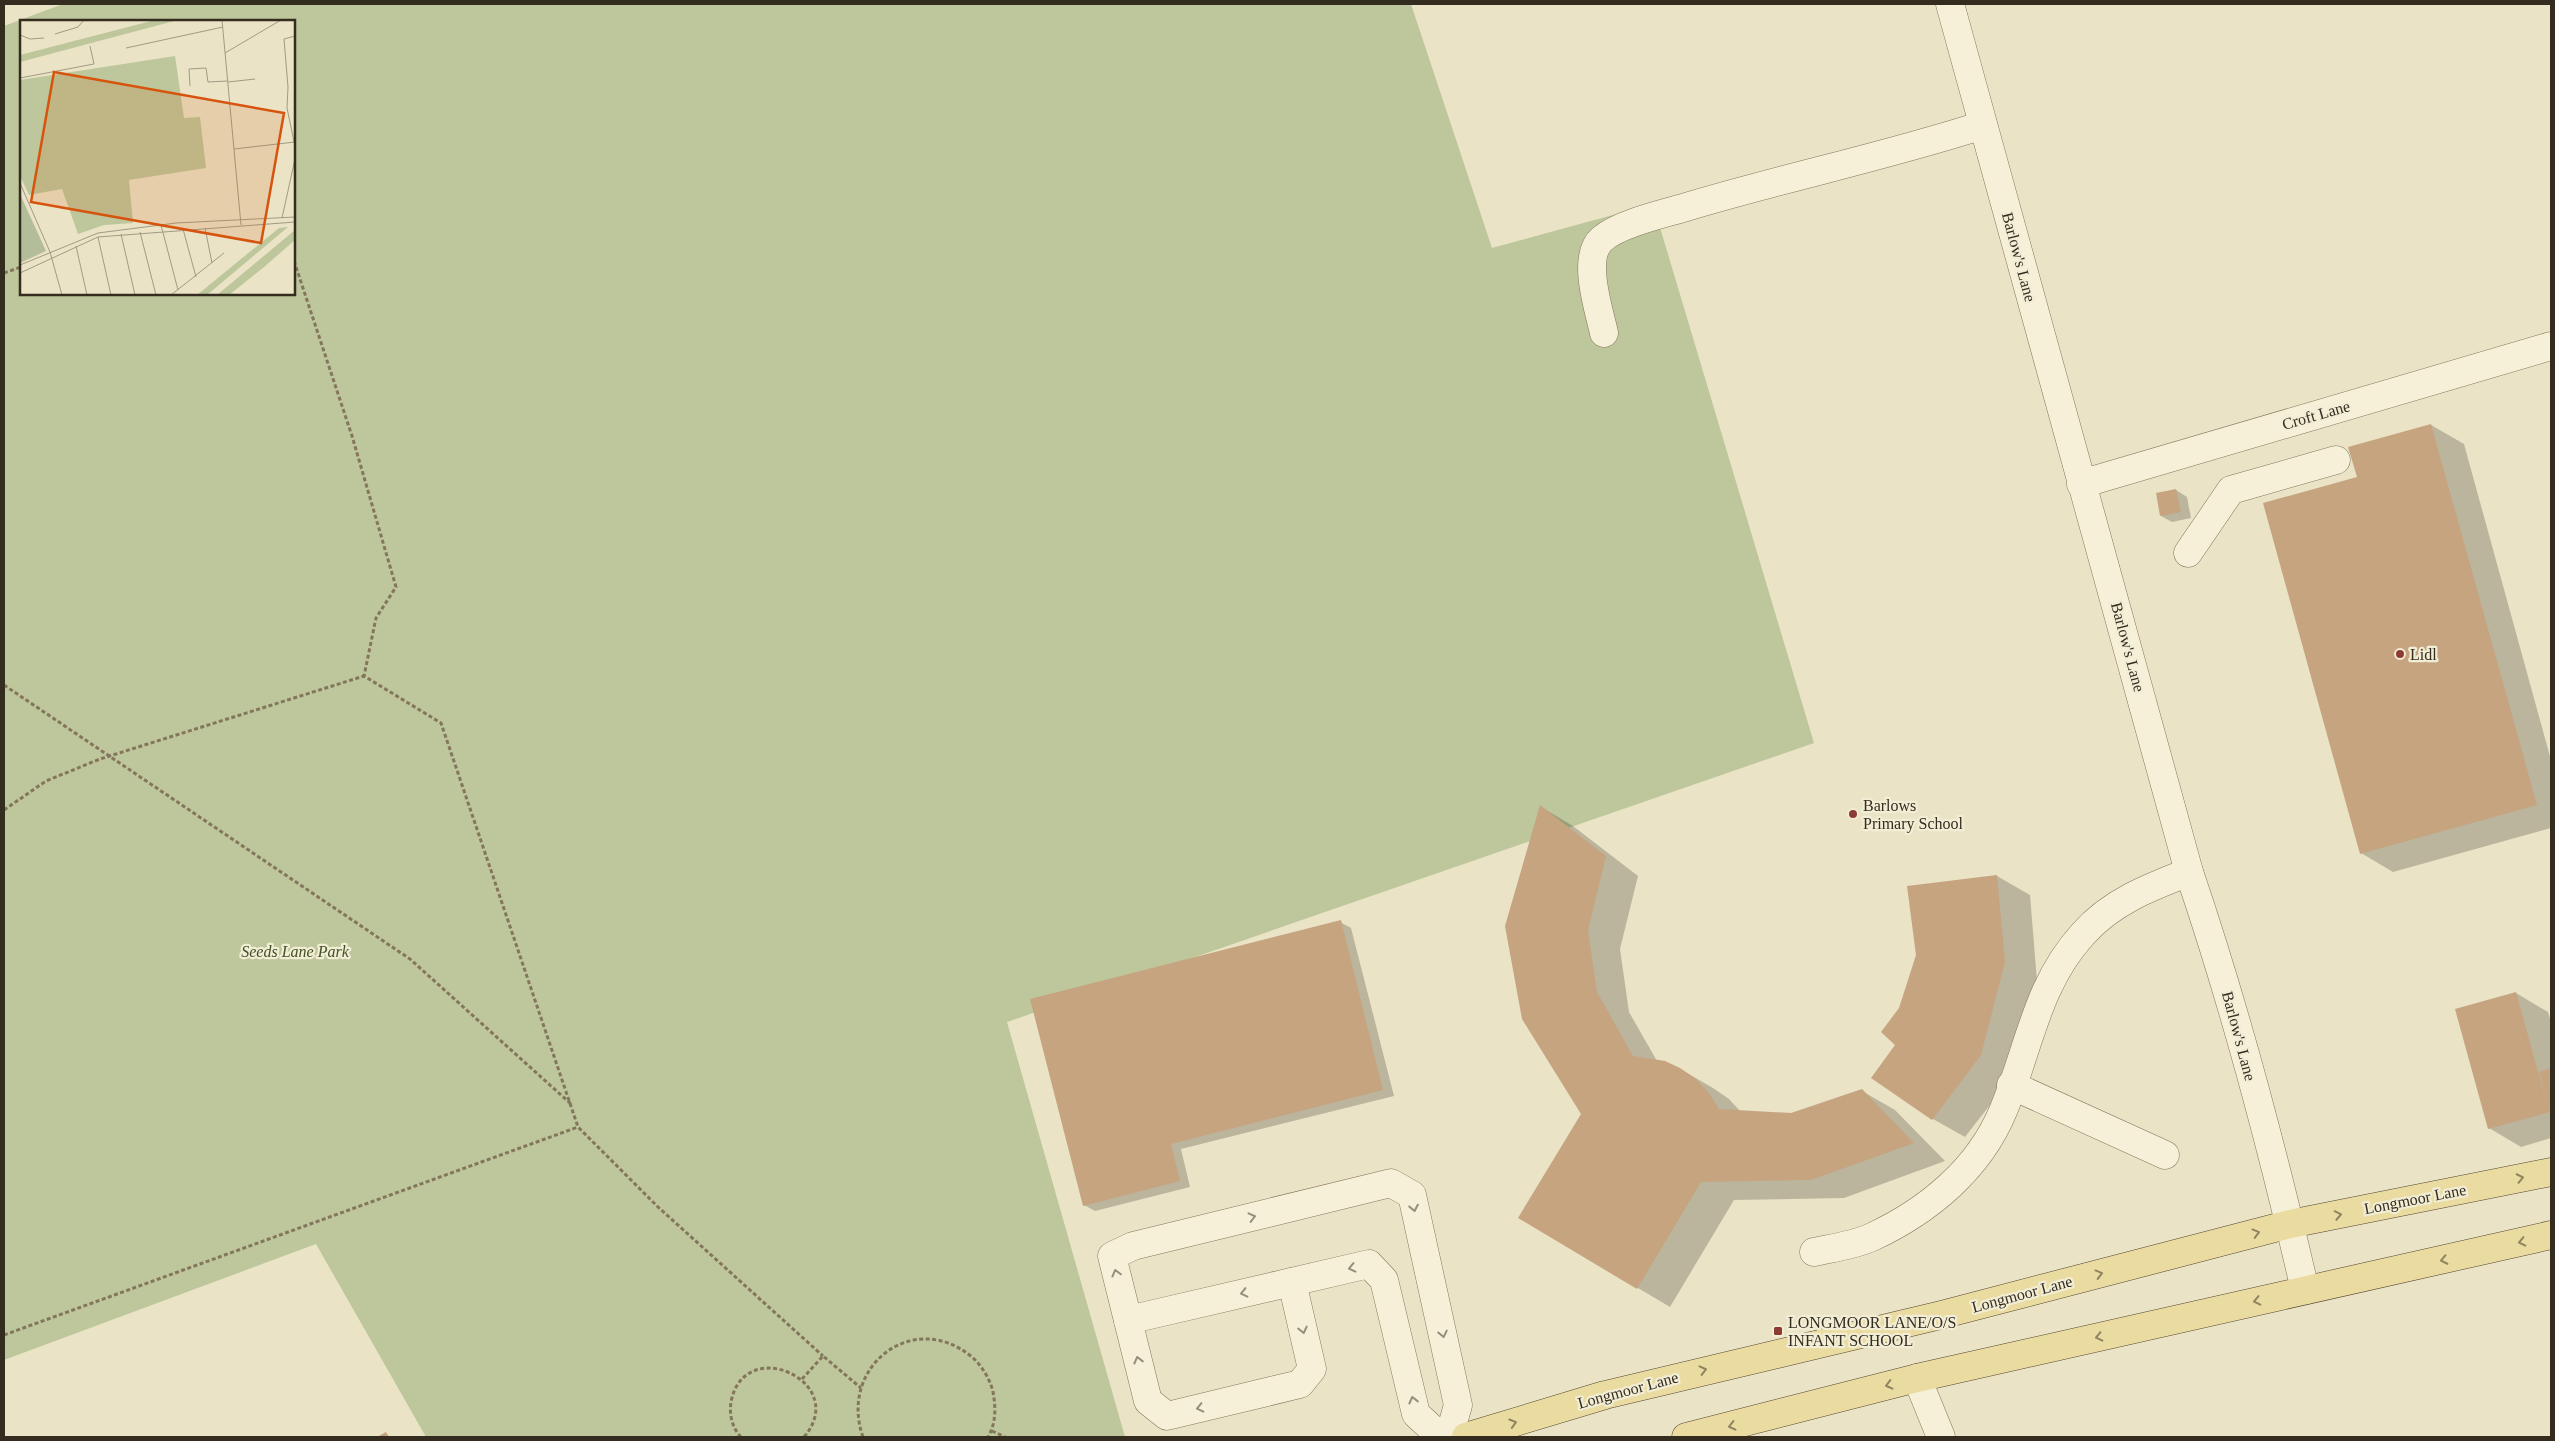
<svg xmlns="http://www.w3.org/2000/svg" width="2555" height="1441" viewBox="0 0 2555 1441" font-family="'Times New Roman',serif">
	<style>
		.green { fill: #bdc79b; fill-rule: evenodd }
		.shadow { fill: #0003 }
		.building { fill: #c5a47f }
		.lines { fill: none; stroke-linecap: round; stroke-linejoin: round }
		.minor-casing { stroke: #84765d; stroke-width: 29 }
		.major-casing { stroke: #524431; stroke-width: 29 }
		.path { stroke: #84765d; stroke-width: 3; stroke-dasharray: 4 2.5; stroke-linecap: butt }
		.minor { stroke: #f6f0d8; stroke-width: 28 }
		.major { stroke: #eadba1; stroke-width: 28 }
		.oneway { stroke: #908460 }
		.oneway2 { stroke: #968e7c }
		.poi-dot { fill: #8d3c33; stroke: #f2edd5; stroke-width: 2 }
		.labels { text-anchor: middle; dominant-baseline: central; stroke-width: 4.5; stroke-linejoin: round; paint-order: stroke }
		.street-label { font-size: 16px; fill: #352c20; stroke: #f2edd5 }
		.poi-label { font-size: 16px; fill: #352c20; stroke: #f2edd5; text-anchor: start }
		.park-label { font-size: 16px; font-style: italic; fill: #415028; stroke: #f2edd5 }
		.inset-road { fill: none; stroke: #a29a84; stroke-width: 1 }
		.view { fill: #d6540e; fill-opacity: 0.15; stroke: #d6540e; stroke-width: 2.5 }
		.inset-edge { fill: none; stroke: #352c20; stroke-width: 2.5 }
	</style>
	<rect width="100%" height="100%" fill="#eae3c6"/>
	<path class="green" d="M63,4H1411L1492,248L1653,204L1814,743L1007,1022L1125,1437H426L316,1244L4,1360V26ZM21,21H294V294H21Z"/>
	<g class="shadow">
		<polygon points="2431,425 2464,444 2551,760 2551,828 2393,872 2361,853 2358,478"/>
		<polygon points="2176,490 2187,497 2191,518 2172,522 2161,516"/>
		<polygon points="1541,807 1573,826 1638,876 1620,949 1629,1012 1657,1061 1680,1069 1713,1088 1729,1099 1740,1111 1792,1114 1862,1091 1895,1110 1945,1161 1844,1198 1734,1200 1670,1307 1638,1288 1582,1114"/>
		<polygon points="1997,876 2030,895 2037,981 2014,1074 1965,1137 1933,1119 1897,1045"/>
		<polygon points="1340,922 1351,928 1394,1096 1181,1149 1190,1187 1095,1211 1084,1205"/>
		<polygon points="2516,993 2548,1012 2551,1022 2551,1138 2521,1147 2489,1128"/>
	</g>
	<g class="building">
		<polygon points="2431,424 2537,805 2360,854 2263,503 2357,477 2348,447"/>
		<polygon points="2176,489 2181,512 2160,516 2156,493"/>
		<polygon points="1540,805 1606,856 1588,930 1597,992 1633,1056 1665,1061 1680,1068 1696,1079 1709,1093 1719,1109 1791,1113 1862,1089 1914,1143 1811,1180 1701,1182 1637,1289 1518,1218 1581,1114 1522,1019 1505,926"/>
		<polygon points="1997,875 2005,962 1981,1055 1932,1120 1871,1078 1895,1045 1881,1032 1899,1008 1916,955 1907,886"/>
		<polygon points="1341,920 1383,1090 1171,1144 1180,1181 1083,1206 1030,999"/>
		<polygon points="2516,992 2548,1108 2539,1072 2551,1068 2551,1115 2550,1112 2488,1129 2455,1009"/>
		<polygon points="386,1432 389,1437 377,1437"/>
	</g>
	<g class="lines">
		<g class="minor-casing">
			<g id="minor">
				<path d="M1950,4L2189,872C2235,1007 2273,1151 2305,1290"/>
				<path d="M1604,333C1599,310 1581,257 1602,239C1619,224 1662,214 1683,208C1782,178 1884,157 1983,125"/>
				<polyline points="2081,484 2551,346"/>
				<polyline points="2188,553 2231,490 2336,460"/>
				<polyline points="2011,1085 2165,1155"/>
				<path d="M1814,1252C1833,1248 1855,1245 1872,1237C1928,1211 1979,1169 2003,1111C2029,1050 2036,985 2083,934C2111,902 2150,887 2189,872"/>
				<polyline points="1292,1282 1312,1369 1300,1384 1167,1416 1148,1401 1112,1256 1133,1246 1391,1183 1412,1195 1458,1405 1449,1437"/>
				<polyline points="1128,1320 1369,1264 1384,1280 1416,1414 1441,1437"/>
				<polyline points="1917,1378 1941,1437"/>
			</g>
		</g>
		<g class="major-casing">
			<g id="major">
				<polyline points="1466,1437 1605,1395 1941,1315 2290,1224 2551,1172"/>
				<polyline points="1686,1437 1917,1378 2551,1235"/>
			</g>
		</g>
		<g class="path">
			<polyline points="294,261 352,436 396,587 376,618 364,676 441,723 578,1127 658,1207 823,1356"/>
			<polyline points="4,273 21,267"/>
			<polyline points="4,685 410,959 571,1104"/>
			<polyline points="4,810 46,781 100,759 364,676"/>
			<polyline points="4,1335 578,1127"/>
			<polyline points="802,1379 823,1356 861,1388"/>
			<polyline points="992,1431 1005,1437"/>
			<path d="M741,1437C732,1428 729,1414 731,1402C744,1333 851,1382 804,1437"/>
			<path d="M863,1437C838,1367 913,1308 972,1357C982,1366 990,1379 993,1392C996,1408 996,1423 988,1437"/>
		</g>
		<use href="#minor" class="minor"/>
		<use href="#major" class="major"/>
	</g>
	<defs><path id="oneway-chevron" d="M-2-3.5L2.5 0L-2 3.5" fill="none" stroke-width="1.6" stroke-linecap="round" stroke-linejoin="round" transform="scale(1.25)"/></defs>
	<g class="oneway">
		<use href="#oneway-chevron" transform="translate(2520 1178) rotate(-12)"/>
		<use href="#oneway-chevron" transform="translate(2338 1215) rotate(-11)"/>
		<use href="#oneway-chevron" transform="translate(2256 1233) rotate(-15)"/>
		<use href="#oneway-chevron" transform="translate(2522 1242) rotate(167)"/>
		<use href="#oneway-chevron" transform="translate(2444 1260) rotate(168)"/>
		<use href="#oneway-chevron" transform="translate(2099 1274) rotate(-15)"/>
		<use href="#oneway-chevron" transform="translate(2257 1301) rotate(167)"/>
		<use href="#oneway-chevron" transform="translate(2099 1337) rotate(167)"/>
		<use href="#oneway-chevron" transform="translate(1703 1370) rotate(-14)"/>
		<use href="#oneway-chevron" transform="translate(1889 1385) rotate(166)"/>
		<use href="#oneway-chevron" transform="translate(1513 1423) rotate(-17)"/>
		<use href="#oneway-chevron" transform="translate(1732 1426) rotate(166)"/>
	</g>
	<g class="oneway2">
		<use href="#oneway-chevron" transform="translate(1414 1208) rotate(79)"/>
		<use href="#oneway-chevron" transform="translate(1252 1217) rotate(-14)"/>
		<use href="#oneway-chevron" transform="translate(1352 1268) rotate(167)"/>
		<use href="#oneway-chevron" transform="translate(1116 1273) rotate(-105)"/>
		<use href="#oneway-chevron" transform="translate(1244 1293) rotate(167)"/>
		<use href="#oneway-chevron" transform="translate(1303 1330) rotate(77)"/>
		<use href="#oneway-chevron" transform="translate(1443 1334) rotate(78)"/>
		<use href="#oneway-chevron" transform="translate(1138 1360) rotate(-104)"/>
		<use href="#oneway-chevron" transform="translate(1413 1400) rotate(-104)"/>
		<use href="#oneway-chevron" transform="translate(1200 1408) rotate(167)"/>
	</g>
	<g class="poi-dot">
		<circle cx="2400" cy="654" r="5"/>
		<circle cx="1853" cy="814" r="5"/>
		<rect x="1773" y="1326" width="10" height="10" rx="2.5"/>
	</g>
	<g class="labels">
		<g class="street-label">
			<text transform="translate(2019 257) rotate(75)">Barlow's Lane</text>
			<text transform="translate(2316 415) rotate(-16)">Croft Lane</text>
			<text transform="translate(2128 647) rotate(75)">Barlow's Lane</text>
			<text transform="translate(2239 1036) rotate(75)">Barlow's Lane</text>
			<text transform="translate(2415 1199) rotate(-11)">Longmoor Lane</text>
			<text transform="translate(2022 1294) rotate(-15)">Longmoor Lane</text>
			<text transform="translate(1628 1390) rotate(-15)">Longmoor Lane</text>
		</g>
		<g class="poi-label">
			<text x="2410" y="654">Lidl</text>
			<text x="1863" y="805">Barlows<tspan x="1863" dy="18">Primary School</tspan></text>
			<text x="1788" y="1322">LONGMOOR LANE/O/S<tspan x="1788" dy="18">INFANT SCHOOL</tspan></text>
		</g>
		<g class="park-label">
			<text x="295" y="951">Seeds Lane Park</text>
		</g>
	</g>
	<g transform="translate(20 20)">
		<rect width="275" height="275" fill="#eae3c6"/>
		<path d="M135,0H158L0,42V35ZM155,36L164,98L180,97L186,148L109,160L113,203L84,205L58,214L42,169L9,175L0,156V60ZM268,207L187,275H177L259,208ZM275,210V220L244,247L209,275H197Z" fill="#bdc79b"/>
		<path d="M0,174L26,231L0,243Z" fill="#b4bd99"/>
		<path class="inset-road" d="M202,0L221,205M35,14L58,7L64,0M0,15L10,19L24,18M275,16L264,19L268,67L267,88L275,126M106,28L203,7M205,33L261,0M0,58L74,44L70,26M208,62L235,59M170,66L169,49L186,48L188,62L207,61M214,129L275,122M0,163L30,232L42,275M262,198L275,139M141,205L158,270M185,208L192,243M163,209L176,257M120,212L136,275M101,214L115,275M78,217L91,275M56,226L67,275M0,245L78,213L156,203L275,197M0,253L78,217L275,202M151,275L204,233"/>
		<path class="view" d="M34,52L264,93L241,223L11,182Z"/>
		<rect width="275" height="275" class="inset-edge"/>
	</g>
	<rect width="2555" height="1441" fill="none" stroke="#352c20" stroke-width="10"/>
</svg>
